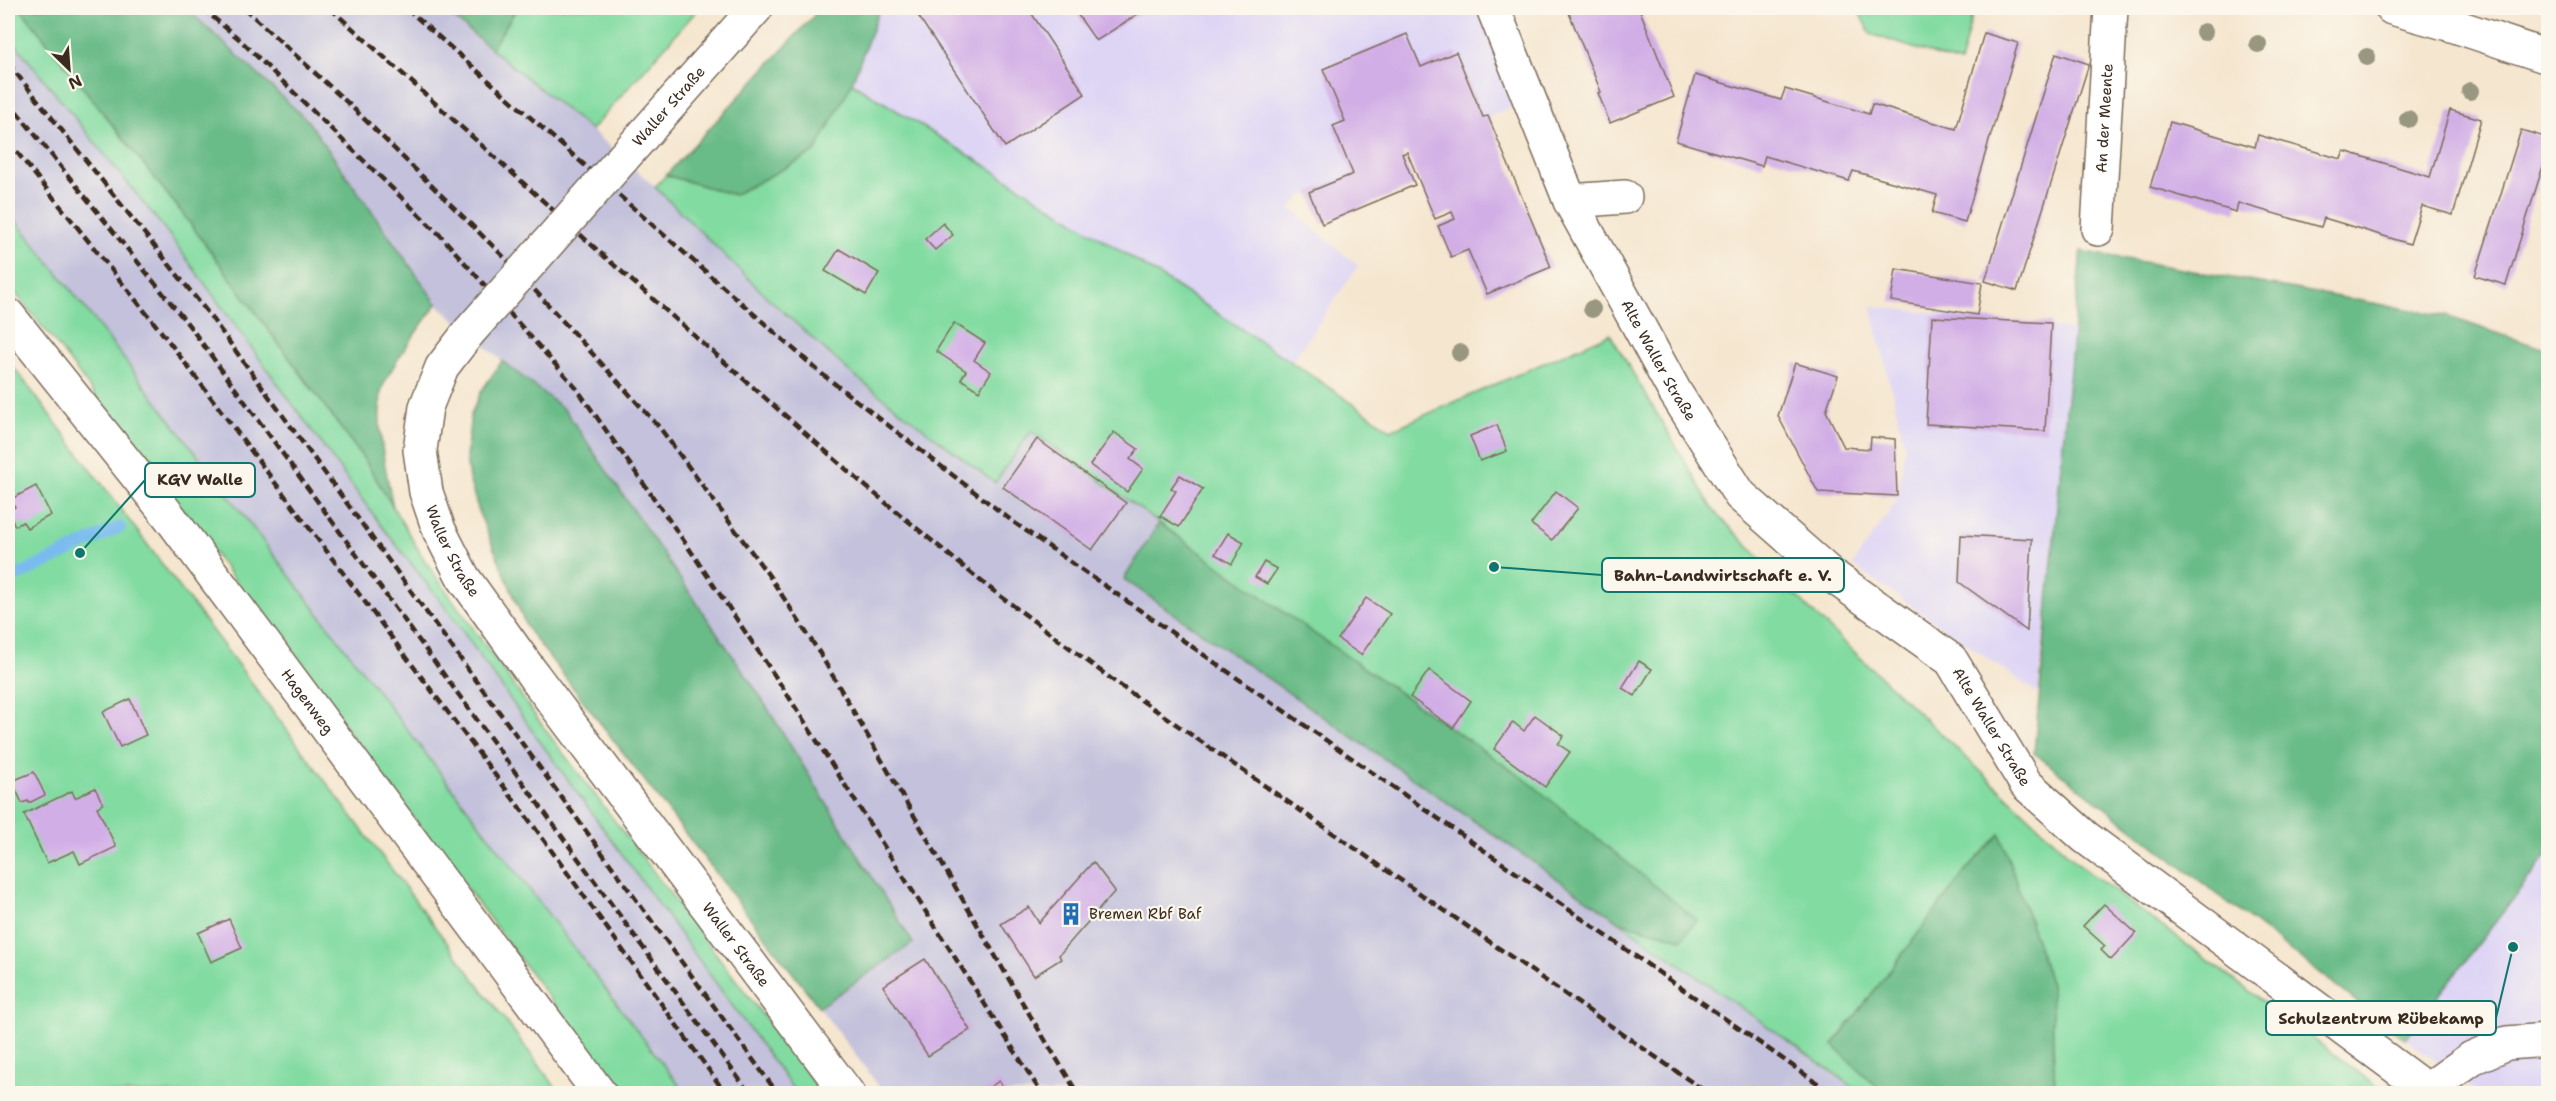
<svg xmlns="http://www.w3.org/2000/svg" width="2556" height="1101" viewBox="0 0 2556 1101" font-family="'Shantell Sans',sans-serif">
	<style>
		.built { fill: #ded5f5 }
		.industrial { fill: #c3c1db }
		.green { fill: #82dba1; stroke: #5e8260; stroke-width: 1.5 }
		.forest { fill: #69bb87; stroke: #527252; stroke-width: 1.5 }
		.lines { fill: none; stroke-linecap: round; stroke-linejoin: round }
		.stream { stroke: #79bbee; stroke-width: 12 }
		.building { fill: #d2aee6 }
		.minor-casing { stroke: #7c6c5c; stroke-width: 36 }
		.minor { stroke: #fff; stroke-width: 33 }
		.rail { stroke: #3b2a1e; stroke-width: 4.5; stroke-dasharray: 9 4.5; stroke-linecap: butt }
		.minor-bridge-casing { stroke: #7c6c5c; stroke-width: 36; stroke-linecap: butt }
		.minor-bridge { stroke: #fff; stroke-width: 33 }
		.tree { fill: #999780 }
		.labels { text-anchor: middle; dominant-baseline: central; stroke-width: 4.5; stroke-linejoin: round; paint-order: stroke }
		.street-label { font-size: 15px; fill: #3b2a1e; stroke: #fbf7ec }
		.poi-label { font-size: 15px; fill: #3b2a1e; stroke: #fbf7ec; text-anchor: start }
		.leader { fill: none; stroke: #0f766e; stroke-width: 2 }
		.callout-dot { fill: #0f766e; stroke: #fbf7ec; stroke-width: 2 }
		.callout { fill: #fbf7ec; stroke: #0f766e; stroke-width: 2 }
		.callout-label { font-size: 16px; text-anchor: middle; font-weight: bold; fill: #3b2a1e }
	</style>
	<rect width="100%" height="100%" fill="#fbf7ec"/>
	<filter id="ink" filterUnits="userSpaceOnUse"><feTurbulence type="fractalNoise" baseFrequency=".0167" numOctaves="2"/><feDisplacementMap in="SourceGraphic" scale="12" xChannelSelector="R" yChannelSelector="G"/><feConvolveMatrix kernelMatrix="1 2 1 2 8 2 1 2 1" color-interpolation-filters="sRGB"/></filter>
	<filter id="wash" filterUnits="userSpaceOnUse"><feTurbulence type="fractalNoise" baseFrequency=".008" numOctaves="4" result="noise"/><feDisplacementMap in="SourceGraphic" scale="24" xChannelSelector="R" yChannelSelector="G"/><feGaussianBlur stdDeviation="1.35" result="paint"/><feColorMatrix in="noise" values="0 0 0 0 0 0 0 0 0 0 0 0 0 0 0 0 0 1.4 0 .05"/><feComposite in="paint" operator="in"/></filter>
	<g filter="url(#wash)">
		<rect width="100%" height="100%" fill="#f5e6cf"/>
		<g class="built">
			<polygon points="880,8 1486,8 1521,103 1304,195 1290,208 1358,266 1292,362 1037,198 852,83"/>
			<polygon points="1871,306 2074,330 2038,693 1852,565 1897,501 1905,445"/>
			<polygon points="2548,854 2548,1093 2479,1093 2405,1039"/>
		</g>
		<g class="industrial">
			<polygon points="186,8 442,8 591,130 655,187 769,299 852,375 995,483 1030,431 1159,523 1124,579 1620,922 1862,1093 884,1093 819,1007 913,942 502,361 437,304 308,121"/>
			<polygon points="8,35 167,232 380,524 449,612 538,739 796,1093 685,1093 65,282 8,211"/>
		</g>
		<g class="green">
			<polygon points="8,8 20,8 183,214 366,462 425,561 547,732 822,1093 796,1093 538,739 449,612 380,524 167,232 8,35"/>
			<polygon points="517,8 699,8 591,130 491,49"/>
			<polygon points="1857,8 1974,8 1960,63 1870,34"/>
			<path d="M852,83C1034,195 1215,308 1391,430L1610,334L1714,511L1811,611L2082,867L2386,1093H2055L2051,985L2000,834L1968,868L1833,1045L1883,1093H1862L1620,922L1681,939L1530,783L1299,623L1031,431L995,483L852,374L769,299L655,187L666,175L734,195L815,152Z"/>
			<polygon points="8,211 65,282 685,1093 621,1093 58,346 8,284"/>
			<polygon points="8,361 22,378 560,1093 8,1093"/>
		</g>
		<g class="forest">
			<path d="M20,8H186L308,121L437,304C424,321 384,375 381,393C376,431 386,470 393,507L366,462L183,214Z"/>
			<polygon points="442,8 517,8 491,49"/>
			<polygon points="821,8 880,8 852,83 815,152 734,195 666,175"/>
			<polygon points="2081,251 2446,316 2548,350 2548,854 2405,1039 2034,753"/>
			<polygon points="502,361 565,410 758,693 913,943 819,1007 527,628 480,515 469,479 466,457 471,414 482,390"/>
			<polygon points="1159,523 1299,623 1530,783 1697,920 1682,939 1620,922 1124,579"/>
			<polygon points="2000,834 2051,985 2055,1093 1883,1093 1833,1045 1968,868"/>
		</g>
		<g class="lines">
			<polyline class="stream" points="8,580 120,527"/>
		</g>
		<g id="blocks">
			<g class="building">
				<polygon points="913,8 1028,8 1085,94 1005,147"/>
				<polygon points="1073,8 1147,8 1096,41"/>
				<polygon points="1567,8 1639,8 1674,97 1610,123 1598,93 1601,92"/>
				<polygon points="1984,33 2018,43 1965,222 1932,213 1937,195 1853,171 1849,181 1765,156 1762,166 1676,141 1695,75 1781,100 1785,89 1869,114 1872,104 1956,129"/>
				<polygon points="1407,34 1421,67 1456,52 1483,117 1488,116 1551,267 1487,294 1468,250 1451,257 1438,226 1455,219 1452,212 1435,219 1407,152 1402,154 1415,185 1322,224 1309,192 1353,174 1333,126 1345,121 1323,69"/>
				<polygon points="2056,53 2089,64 2017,291 1985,281"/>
				<polygon points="2450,110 2481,119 2453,215 2422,206 2410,244 2324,218 2321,227 2238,203 2236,212 2150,187 2170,122 2255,147 2258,135 2341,159 2344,151 2430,177"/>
				<polygon points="2521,130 2548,138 2548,150 2506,285 2475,276"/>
				<polygon points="943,223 953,235 935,250 925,239"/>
				<polygon points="839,249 879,273 866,295 825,271"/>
				<polygon points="1896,269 1982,283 1977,315 1891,301"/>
				<polygon points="1932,317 2051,323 2045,431 1926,424"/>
				<polygon points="954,323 985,343 974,360 991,372 979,391 961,379 966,371 936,351"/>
				<polygon points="1795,363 1838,376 1826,411 1844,447 1870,449 1871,437 1895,439 1897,496 1818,492 1778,416"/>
				<polygon points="1497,425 1507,451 1480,461 1470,436"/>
				<polygon points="1114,432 1138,449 1130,459 1143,469 1127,492 1090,465"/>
				<polygon points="1037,439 1126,503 1092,550 1003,487"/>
				<polygon points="1180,475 1203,489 1179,527 1160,516 1176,491 1171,488"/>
				<polygon points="36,486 51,515 27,528 23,522 15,526 8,511 15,507 11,499"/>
				<polygon points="1556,491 1578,508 1552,540 1531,524"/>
				<polygon points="1228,533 1244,542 1232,564 1215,554"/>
				<polygon points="1961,535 2032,539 2027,631 1959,582"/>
				<polygon points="1264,562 1277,569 1267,584 1255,577"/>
				<polygon points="1366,598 1390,614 1361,655 1338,639"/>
				<polygon points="1639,661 1652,669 1635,696 1622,688"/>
				<polygon points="1429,670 1471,701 1453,728 1410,697"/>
				<polygon points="130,699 146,735 120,747 103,712"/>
				<polygon points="1535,715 1564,736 1558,744 1570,752 1545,787 1494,749 1513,722 1524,731"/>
				<polygon points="34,772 45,795 29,803 28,801 22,803 12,781"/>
				<polygon points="95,788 103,804 97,807 116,847 80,864 74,851 47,863 24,814 72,791 75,798"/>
				<polygon points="1093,862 1115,891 1059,955 1061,959 1034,976 1001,924 1029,907 1039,923"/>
				<polygon points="2104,904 2136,933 2111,960 2101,950 2105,946 2083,926"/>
				<polygon points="229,919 242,948 211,962 198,933"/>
				<polygon points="925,959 970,1030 928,1056 883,986"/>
				<polygon points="999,1081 1007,1094 980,1094"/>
			</g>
		</g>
	</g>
	<g filter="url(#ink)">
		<use href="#blocks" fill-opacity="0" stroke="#7c6c5c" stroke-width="1.5"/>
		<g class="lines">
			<g class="minor-casing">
				<g id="minor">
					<path id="s1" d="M1493,8L1570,201L1675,392L1740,495L1830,574L1951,660L2026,784L2085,837L2427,1090L2472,1058L2507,1043L2548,1040"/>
					<polyline points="2392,8 2452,25 2548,57"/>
					<path id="s2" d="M623,158L756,8"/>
					<polyline points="1570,201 1625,197"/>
					<path id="s3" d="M2098,229L2111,8"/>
					<path id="s4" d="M8,315L169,516L600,1094"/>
					<path id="s5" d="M469,332L442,367L426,407L420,450L426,492L439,530L463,577L534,676L848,1094"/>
				</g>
			</g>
			<use href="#minor" class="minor"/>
			<g class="rail">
				<polyline points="202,8 238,38 441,236 577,389 686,544 785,691 1042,1094"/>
				<polyline points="244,8 349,104 511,264 660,428 770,577 819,652 1025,1007 1078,1094"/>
				<polyline points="330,8 605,257 863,484 987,586 1118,684 1709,1094"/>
				<polyline points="406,8 822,374 1012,521 1833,1094"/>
				<polyline points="8,63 208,313 778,1094"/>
				<polyline points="8,101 191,328 750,1094"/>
				<polyline points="8,141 167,339 538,832 726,1094"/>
			</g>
			<g class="minor-bridge-casing">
				<polyline id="minor-bridge" points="469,332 623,158"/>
			</g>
			<use href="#minor-bridge" class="minor-bridge"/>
		</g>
		<g class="tree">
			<circle cx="2204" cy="32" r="9"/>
			<circle cx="2258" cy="44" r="9"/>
			<circle cx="2367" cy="57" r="9"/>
			<circle cx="2470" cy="91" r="9"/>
			<circle cx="2408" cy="119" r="9"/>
			<circle cx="1592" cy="309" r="9"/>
			<circle cx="1460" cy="353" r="9"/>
		</g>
	</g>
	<defs>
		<g id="building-bare" transform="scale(1.8)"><path d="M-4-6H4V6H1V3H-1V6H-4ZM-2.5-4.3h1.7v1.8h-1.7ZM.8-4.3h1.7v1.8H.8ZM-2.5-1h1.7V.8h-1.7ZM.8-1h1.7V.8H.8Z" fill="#1f6fb2" stroke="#fbf7ec" stroke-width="2.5" paint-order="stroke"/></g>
	</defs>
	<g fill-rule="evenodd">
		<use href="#building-bare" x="1071" y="914"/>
	</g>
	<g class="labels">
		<g class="street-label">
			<text stroke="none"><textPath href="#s2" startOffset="69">Waller Straße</textPath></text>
			<text stroke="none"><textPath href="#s3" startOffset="111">An der Meente</textPath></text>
			<text stroke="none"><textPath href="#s1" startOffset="390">Alte Waller Straße</textPath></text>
			<text stroke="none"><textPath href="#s5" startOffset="238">Waller Straße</textPath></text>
			<text stroke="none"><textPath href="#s4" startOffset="489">Hagenweg</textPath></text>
			<text stroke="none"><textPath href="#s1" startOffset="894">Alte Waller Straße</textPath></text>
			<text stroke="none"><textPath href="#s5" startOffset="724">Waller Straße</textPath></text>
		</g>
		<g class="poi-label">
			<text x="1089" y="914">Bremen Rbf Baf</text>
		</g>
	</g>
	<path class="leader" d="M80 553L145 480M1494 567L1602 575M2513 947L2496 1018"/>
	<g class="callout-dot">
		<circle cx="80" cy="553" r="6"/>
		<circle cx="1494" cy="567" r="6"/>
		<circle cx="2513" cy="947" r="6"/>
	</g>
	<g class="callout">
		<rect x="145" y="463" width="110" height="34" rx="6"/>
		<rect x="1602" y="558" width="242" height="34" rx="6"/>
		<rect x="2266" y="1001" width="230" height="34" rx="6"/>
	</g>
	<g class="callout-label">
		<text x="200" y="485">KGV Walle</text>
		<text x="1723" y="581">Bahn-Landwirtschaft e. V.</text>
		<text x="2381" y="1024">Schulzentrum Rübekamp</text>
	</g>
	<rect width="2556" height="1101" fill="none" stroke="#fbf7ec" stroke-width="30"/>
	<g transform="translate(69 69) rotate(155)" stroke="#fbf7ec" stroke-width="4.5" paint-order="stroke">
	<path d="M0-4.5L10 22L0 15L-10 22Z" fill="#3b2a1e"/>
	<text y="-9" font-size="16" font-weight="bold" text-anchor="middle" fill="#3b2a1e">N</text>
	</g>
</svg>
